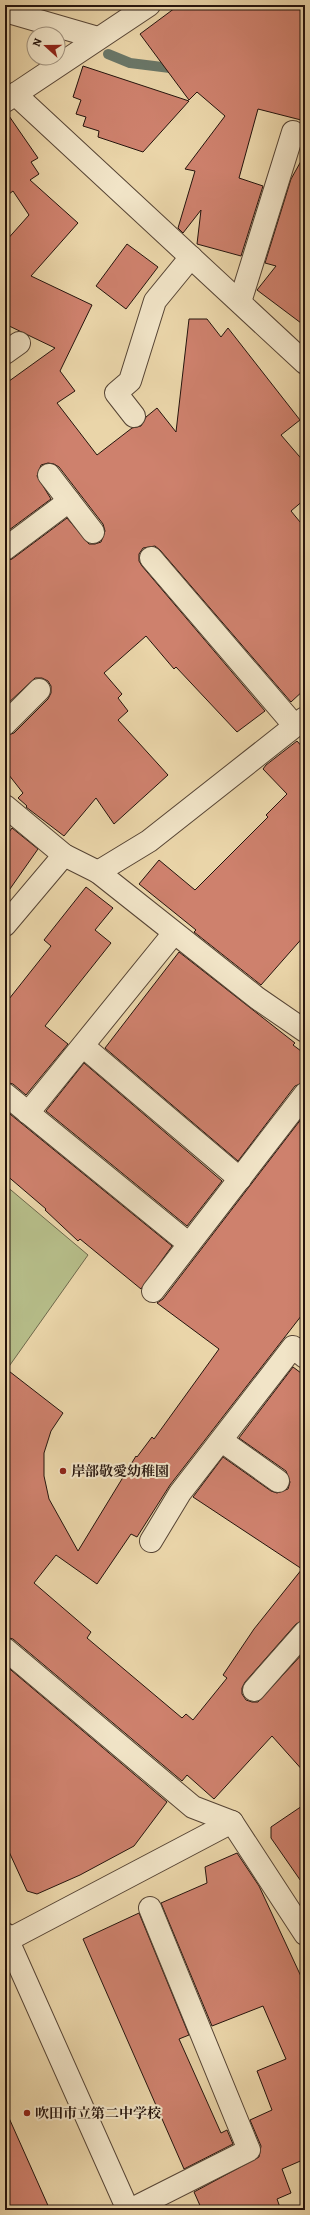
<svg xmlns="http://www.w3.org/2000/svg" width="310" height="2215" viewBox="0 0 310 2215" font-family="Alegreya,'Noto Serif JP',serif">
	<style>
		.green { fill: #b6bd89; stroke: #6e684b }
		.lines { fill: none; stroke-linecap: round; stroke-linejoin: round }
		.stream { stroke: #6a7768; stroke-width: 10 }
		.building { fill: #ce816d; stroke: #25140d }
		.minor-casing { stroke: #564434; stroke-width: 24 }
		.minor { stroke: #f1e4c7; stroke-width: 22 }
		.poi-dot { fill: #8f2418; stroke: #f1e4c7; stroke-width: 1.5 }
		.labels { text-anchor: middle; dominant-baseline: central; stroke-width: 4; stroke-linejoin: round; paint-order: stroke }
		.poi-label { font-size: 14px; font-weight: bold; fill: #25140d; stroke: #f1e4c7; text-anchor: start }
	</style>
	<rect width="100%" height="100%" fill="#ead5a9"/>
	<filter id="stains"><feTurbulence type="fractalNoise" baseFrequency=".005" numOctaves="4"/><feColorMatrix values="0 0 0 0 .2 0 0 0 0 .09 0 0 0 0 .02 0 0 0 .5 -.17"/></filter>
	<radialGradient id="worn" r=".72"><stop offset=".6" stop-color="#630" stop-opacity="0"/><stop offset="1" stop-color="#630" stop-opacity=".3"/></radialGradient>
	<polygon class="green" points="5,1185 88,1255 5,1372"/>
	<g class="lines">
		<polyline class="stream" points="108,54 130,63 178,69"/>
	</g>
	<g class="building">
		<polygon points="179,5 305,5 305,121 258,109 239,178 263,186 241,256 197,244 201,210 183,233 178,228 195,171 185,169 225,116 197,92 189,100 140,34"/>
		<polygon points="83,66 189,101 143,152 98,137 99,131 83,126 86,117 76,114 81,100 73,97"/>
		<polygon points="5,113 7,113 38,158 31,162 39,174 30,180 78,223 31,276 92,305 60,371 75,391 57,403 97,455 132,428 141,426 146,417 157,408 176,432 189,319 207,319 221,337 228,328 300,420 281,435 305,463 305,499 291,511 305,528 305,689 291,702 160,550 155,546 143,548 139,554 139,561 142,566 265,711 237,732 176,667 174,669 146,636 104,673 122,694 118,698 128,711 118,720 168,775 114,824 96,798 64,836 26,807 27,806 18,798 23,793 5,770 5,736 14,733 48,699 51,693 51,686 48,681 42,678 35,678 5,706 5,561 12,559 67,518 89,544 95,544 101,542 105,531 103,524 59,467 54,464 48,463 41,465 37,476 51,499 5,533 5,384 55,348 5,324 5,242 29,215 13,191 5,197"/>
		<polygon points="305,154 305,326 257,290 276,266 265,263 291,179"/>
		<polygon points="127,244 158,267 126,309 96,286"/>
		<polygon points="297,741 305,750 305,935 261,985 194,932 196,930 139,884 159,860 195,890 268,817 266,815 287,794 263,769 266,765"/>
		<polygon points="12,828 38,849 5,896 5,838"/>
		<polygon points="86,887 113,908 95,930 111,943 45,1026 68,1044 26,1095 13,1084 5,1082 5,1004 51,946 44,940"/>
		<polygon points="179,952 295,1043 293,1045 305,1054 305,1082 295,1086 238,1161 105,1048"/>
		<polygon points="84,1063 222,1181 187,1226 46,1111"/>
		<polygon points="5,1110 172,1246 141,1289 80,1239 78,1241 45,1210 46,1209 5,1174"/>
		<polygon points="305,1114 305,1311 170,1485 137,1537 131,1534 97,1584 56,1555 34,1583 91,1632 87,1638 182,1718 186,1714 193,1720 227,1678 223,1675 254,1629 302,1569 193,1497 223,1457 271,1491 277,1493 288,1489 290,1482 286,1471 239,1438 293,1367 305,1376 305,1620 296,1624 245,1682 242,1688 242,1694 246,1700 252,1702 258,1702 305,1651 305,1773 272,1736 214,1799 187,1775 182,1781 13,1639 5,1637 5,1368 63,1413 51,1431 44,1453 44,1476 49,1499 78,1551 136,1456 137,1457 152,1437 154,1439 219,1349 157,1303 163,1299"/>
		<polygon points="5,1665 167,1802 134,1846 80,1875 37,1894 27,1891 5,1843"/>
		<polygon points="305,1804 305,1887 271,1838 271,1827"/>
		<polygon points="237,1853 259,1886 305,1985 305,2159 282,2169 291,2193 277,2199 281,2210 202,2210 194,2192 259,2157 261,2146 250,2120 272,2110 257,2071 286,2059 263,2006 212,2026 161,1903 207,1883 205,1867"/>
		<polygon points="139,1913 189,2035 179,2039 221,2133 227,2130 233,2144 184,2169 83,1939"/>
		<polygon points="5,2109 50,2210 5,2210"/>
	</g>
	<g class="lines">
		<g class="minor-casing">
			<g id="minor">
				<polyline points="5,11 98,38"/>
				<polyline points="15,94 305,363"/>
				<polyline points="5,101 149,5"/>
				<polyline points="240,302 293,132"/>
				<polyline points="5,353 19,343"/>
				<polyline points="134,416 116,393 130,381 155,301 191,257"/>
				<polyline points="49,475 93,532"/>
				<polyline points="5,549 69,501"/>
				<polyline points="151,558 294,725"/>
				<polyline points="5,724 39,690"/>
				<polyline points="5,806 64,855 98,872 257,998 305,1031"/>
				<polyline points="98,872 149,841 305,718"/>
				<polyline points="5,925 64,855"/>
				<polyline points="83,1046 240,1179"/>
				<polyline points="5,1094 189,1244"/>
				<polyline points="28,1113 174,933"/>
				<polyline points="153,1291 305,1094"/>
				<polyline points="222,1441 278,1481"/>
				<polyline points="151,1541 180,1493 293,1347 305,1357"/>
				<polyline points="5,1649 193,1807 232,1822 305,1934"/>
				<polyline points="254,1690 305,1632"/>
				<polyline points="5,1934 128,2210"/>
				<polyline points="8,1940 232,1822"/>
				<polyline points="130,2210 249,2150 150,1908"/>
			</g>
		</g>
		<use href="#minor" class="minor"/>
	</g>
	<g class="poi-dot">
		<circle cx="63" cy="1471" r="4"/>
		<circle cx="27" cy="2113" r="4"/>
	</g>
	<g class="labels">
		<g class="poi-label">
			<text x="71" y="1471">岸部敬愛幼稚園</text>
			<text x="35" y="2113">吹田市立第二中学校</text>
		</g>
	</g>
	<rect width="310" height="2215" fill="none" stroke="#ead5a9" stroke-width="20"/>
	<rect x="6" y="6" width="298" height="2203" fill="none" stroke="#25140d" stroke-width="2"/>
	<rect x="10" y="10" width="290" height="2195" fill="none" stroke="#25140d"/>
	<g transform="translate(46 46) rotate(291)"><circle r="19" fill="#f1e4c7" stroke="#9f917d"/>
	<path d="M0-3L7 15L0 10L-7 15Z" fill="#8f2418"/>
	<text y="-6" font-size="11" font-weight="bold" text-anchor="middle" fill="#25140d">N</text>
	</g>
	<rect width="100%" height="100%" filter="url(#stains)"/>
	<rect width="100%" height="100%" fill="url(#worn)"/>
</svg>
